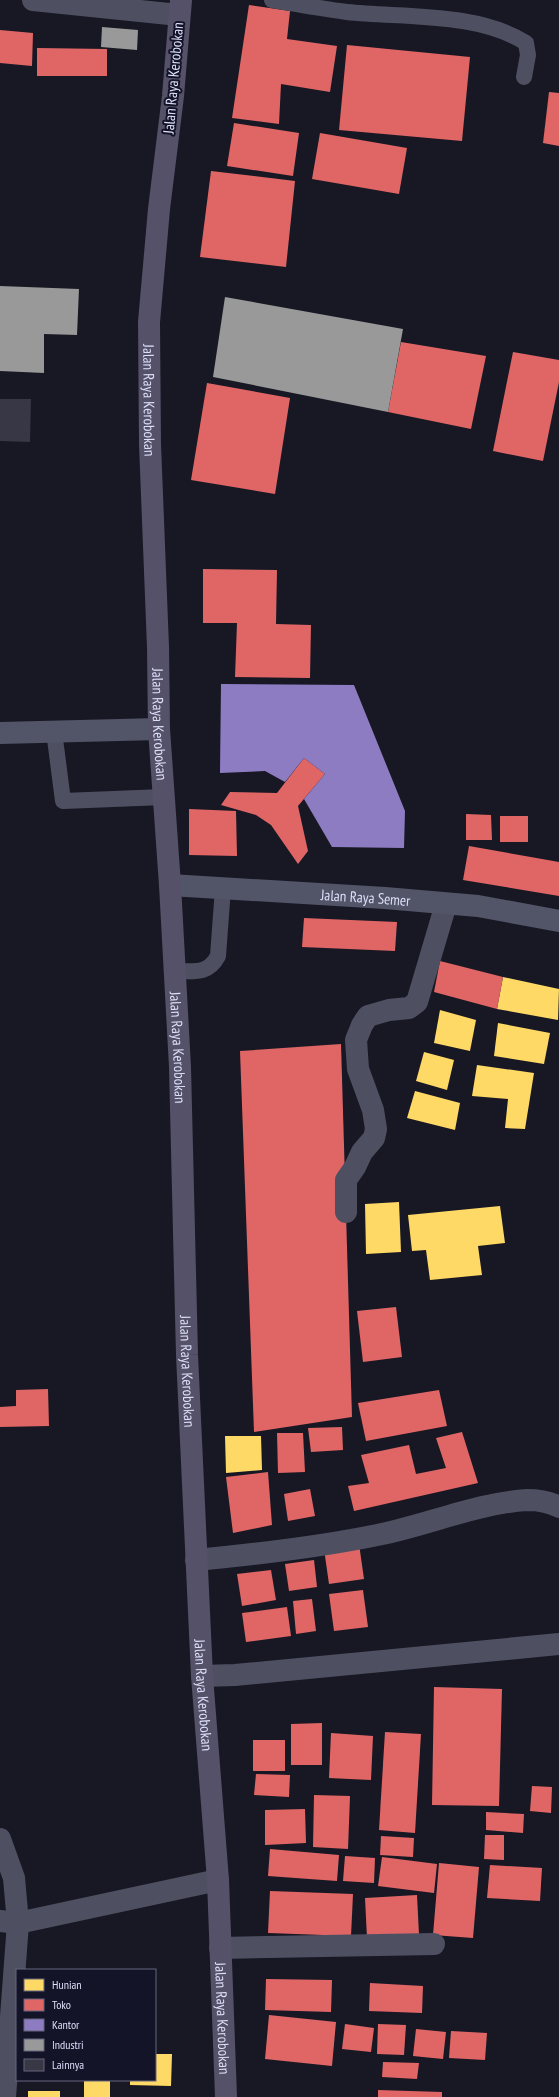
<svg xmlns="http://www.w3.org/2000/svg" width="559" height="2097" viewBox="0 0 559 2097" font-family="'PT Sans Narrow',sans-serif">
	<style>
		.homes { fill: #ffd966 }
		.shops { fill: #e06666 }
		.offices { fill: #8e7cc3 }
		.industry { fill: #999 }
		.building { fill: #383745 }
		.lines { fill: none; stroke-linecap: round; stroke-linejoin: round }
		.lane { stroke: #4e5062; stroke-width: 16 }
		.street { stroke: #4e5062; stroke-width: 22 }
		.secondary { stroke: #525468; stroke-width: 22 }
		.primary { stroke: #555168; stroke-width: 22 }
		.labels { text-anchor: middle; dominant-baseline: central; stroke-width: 4; stroke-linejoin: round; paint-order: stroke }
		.street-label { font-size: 15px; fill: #dedffb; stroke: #141428 }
	</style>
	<rect width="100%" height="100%" fill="#181824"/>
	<g class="homes">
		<polygon points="503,977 559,989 558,1020 497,1009"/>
		<polygon points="440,1010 476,1020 470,1051 434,1043"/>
		<polygon points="498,1023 550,1033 544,1064 494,1056"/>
		<polygon points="424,1052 454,1060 447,1090 416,1081"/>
		<polygon points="477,1065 534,1073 525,1129 505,1128 508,1099 472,1096"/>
		<polygon points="415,1091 460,1103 455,1130 407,1118"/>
		<polygon points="399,1202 401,1252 366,1254 365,1204"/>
		<polygon points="500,1206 505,1243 478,1246 482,1275 430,1280 426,1250 412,1251 408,1215"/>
		<polygon points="225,1436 261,1436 262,1470 226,1473"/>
		<polygon points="155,2054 172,2054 171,2086 130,2085 130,2080 155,2080"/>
		<rect x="84" y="2080" width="26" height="17"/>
		<rect x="28" y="2091" width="32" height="6"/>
	</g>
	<g class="shops">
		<polygon points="249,5 290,11 287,39 337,46 330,92 281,84 279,124 232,118"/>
		<polygon points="0,30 33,33 32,66 0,63"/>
		<polygon points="347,45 470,57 462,141 339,130"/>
		<polygon points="37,48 107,49 107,76 37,76"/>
		<polygon points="549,92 559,93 559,146 543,143"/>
		<polygon points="234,123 299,133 293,176 227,166"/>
		<polygon points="320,133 407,148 399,194 312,179"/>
		<polygon points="211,171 295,181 286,267 200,257"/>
		<polygon points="401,342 486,356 471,429 388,412"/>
		<polygon points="513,352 559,360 559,382 543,461 493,451"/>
		<polygon points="207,383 290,398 275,494 191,480"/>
		<polygon points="203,569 277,570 276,624 311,625 310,678 235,677 237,623 203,623"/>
		<polygon points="304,758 325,774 298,806 308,851 298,864 271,825 256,815 221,805 230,792 277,793"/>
		<polygon points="189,809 236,811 237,856 189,855"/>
		<polygon points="466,814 491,815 492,840 466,840"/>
		<rect x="500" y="816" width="28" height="26"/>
		<polygon points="469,846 559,862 559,896 463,880"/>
		<polygon points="304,918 397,922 395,951 302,947"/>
		<polygon points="440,961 503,977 497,1009 434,992"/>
		<polygon points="341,1044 352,1417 254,1432 240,1051"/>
		<polygon points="396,1307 402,1357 363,1362 357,1311"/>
		<polygon points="48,1389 49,1426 0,1427 0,1407 16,1406 16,1390"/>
		<polygon points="439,1390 447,1426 366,1441 358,1403"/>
		<polygon points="342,1427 343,1450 311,1452 308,1428"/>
		<polygon points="462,1432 478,1483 354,1511 348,1486 369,1483 361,1455 409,1445 416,1474 446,1468 436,1438"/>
		<polygon points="277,1433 303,1433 305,1472 278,1473"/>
		<polygon points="268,1472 272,1525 233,1533 226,1477"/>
		<polygon points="310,1489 315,1516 288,1521 284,1494"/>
		<polygon points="359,1544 364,1579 329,1584 324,1549"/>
		<polygon points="314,1560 317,1587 289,1591 285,1564"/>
		<polygon points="271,1570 276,1600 242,1606 237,1574"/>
		<polygon points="363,1590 368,1627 334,1631 329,1594"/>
		<polygon points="312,1599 316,1631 296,1634 293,1601"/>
		<polygon points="287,1607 291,1636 246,1642 242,1613"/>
		<polygon points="434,1687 502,1689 499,1806 432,1805"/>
		<polygon points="322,1723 322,1765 291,1765 291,1724"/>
		<polygon points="385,1732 421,1734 415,1833 379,1830"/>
		<polygon points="331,1733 373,1736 371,1780 329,1778"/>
		<rect x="253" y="1740" width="32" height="31"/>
		<polygon points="256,1774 290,1775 289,1797 254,1795"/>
		<polygon points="532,1786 552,1787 551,1813 530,1811"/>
		<polygon points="314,1795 350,1796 348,1849 313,1847"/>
		<polygon points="305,1809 306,1843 265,1845 265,1810"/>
		<polygon points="486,1812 524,1814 523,1833 486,1830"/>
		<polygon points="485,1835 504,1835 504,1860 484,1859"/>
		<polygon points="381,1836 414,1838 413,1857 380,1855"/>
		<polygon points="270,1849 339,1855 337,1881 268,1876"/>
		<polygon points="345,1856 375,1858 374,1883 343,1881"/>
		<polygon points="382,1857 437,1864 434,1893 378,1886"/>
		<polygon points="439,1863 479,1867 473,1938 433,1935"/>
		<polygon points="490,1865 542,1868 540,1901 487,1898"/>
		<polygon points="270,1891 353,1894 351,1936 268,1933"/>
		<polygon points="417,1895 419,1935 367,1938 365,1898"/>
		<polygon points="266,1979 332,1980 331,2012 265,2010"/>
		<polygon points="370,1983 423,1986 422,2013 369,2011"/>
		<polygon points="269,2015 336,2022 332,2066 265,2059"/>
		<polygon points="345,2024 374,2028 371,2052 342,2049"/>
		<polygon points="378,2024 406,2025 404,2055 377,2054"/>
		<polygon points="416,2029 446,2032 443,2059 413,2056"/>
		<polygon points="451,2031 487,2033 485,2060 449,2058"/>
		<polygon points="383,2062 419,2063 417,2079 382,2077"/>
		<polygon points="378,2090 442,2092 442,2097 378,2097"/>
	</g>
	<polygon class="offices" points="221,684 354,685 405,811 404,848 332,847 304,799 325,774 304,758 285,782 265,771 220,773"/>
	<g class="industry">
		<polygon points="102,27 138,30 137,50 101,47"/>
		<polygon points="0,286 79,289 77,335 44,334 44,373 0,371"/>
		<polygon points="225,297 403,329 388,412 213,377"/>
	</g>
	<polygon class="building" points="0,399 31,399 30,442 0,441"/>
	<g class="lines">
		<g class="lane">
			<path d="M272,0C297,4 322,9 347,12C403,18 478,12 526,43L528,55L524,77"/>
			<polyline points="54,731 63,801 164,797"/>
			<path d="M175,971C193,971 208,975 218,956L223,888"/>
		</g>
		<g class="street">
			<polyline points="33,0 179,15"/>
			<polyline points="346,1212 346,1180 355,1167 362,1152 374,1138 376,1129 373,1110 358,1069 356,1040 362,1025 368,1016 389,1010 409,1008 417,1002 446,904"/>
			<path d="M196,1560C259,1554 321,1547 382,1534C430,1524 478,1503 527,1500C537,1500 550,1502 559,1507"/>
			<polyline points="202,1676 235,1675 559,1644"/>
			<polyline points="0,1839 14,1878 18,1923 5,2097"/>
			<polyline points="0,1921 18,1923 218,1880"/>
			<polyline points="220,1948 434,1944"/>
		</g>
		<g class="secondary">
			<polyline points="0,733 159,729"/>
			<path id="s1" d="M170,885L385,898L478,906L559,921"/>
		</g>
		<path class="primary" id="s2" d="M181,0L173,96L159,209L149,322L150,444L158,647L159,729L170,885L180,1067L187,1355L202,1676L218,1880L226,2097"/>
	</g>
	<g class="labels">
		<g class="street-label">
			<text transform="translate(173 78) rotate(-85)">Jalan Raya Kerobokan</text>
			<text stroke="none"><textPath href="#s2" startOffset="402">Jalan Raya Kerobokan</textPath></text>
			<text stroke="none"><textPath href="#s2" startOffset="726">Jalan Raya Kerobokan</textPath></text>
			<text stroke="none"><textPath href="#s1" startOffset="196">Jalan Raya Semer</textPath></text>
			<text stroke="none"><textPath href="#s2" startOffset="1050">Jalan Raya Kerobokan</textPath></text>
			<text stroke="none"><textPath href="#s2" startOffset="1374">Jalan Raya Kerobokan</textPath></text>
			<text stroke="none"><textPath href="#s2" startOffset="1698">Jalan Raya Kerobokan</textPath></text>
			<text stroke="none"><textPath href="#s2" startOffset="2022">Jalan Raya Kerobokan</textPath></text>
		</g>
	</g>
	<rect x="16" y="1969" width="140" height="112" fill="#141428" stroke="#65657c"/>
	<rect x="24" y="1979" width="20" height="12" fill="#ffd966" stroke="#65657c"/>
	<text x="52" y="1989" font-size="12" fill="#dedffb">Hunian</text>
	<rect x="24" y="1999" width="20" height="12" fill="#e06666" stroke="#65657c"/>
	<text x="52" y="2009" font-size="12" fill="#dedffb">Toko</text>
	<rect x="24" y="2019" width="20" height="12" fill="#8e7cc3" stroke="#65657c"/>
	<text x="52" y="2029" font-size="12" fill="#dedffb">Kantor</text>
	<rect x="24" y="2039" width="20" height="12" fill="#999999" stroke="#65657c"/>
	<text x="52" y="2049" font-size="12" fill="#dedffb">Industri</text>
	<rect x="24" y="2059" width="20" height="12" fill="#383745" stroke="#65657c"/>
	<text x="52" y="2069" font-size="12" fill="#dedffb">Lainnya</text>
</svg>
